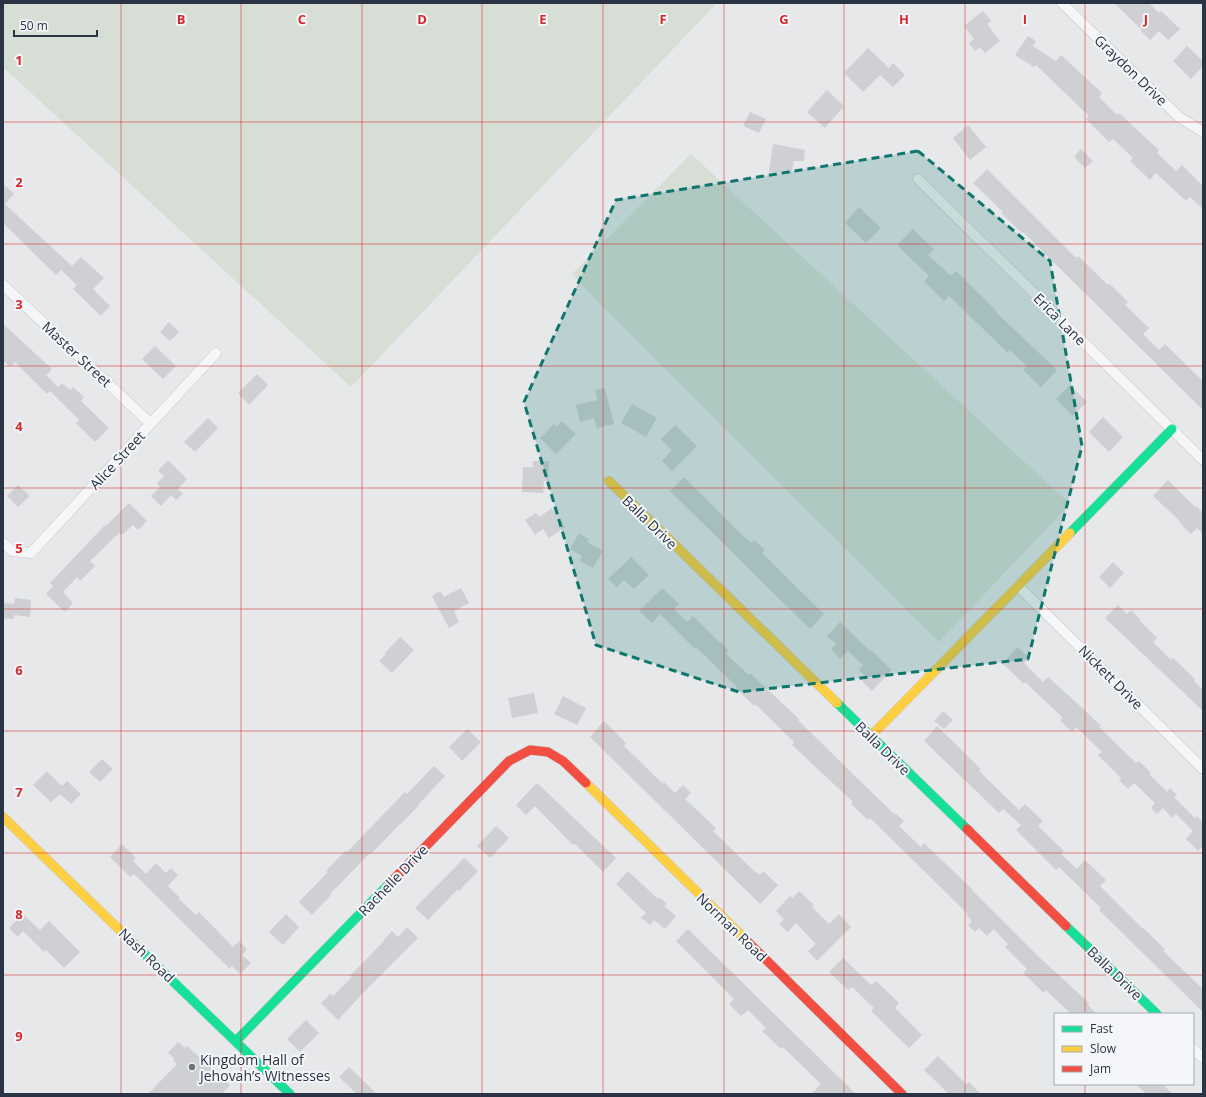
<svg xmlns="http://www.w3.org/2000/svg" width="1206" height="1097" viewBox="0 0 1206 1097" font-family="'Open Sans',sans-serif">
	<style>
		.green { fill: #d6ded6 }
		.building { fill: #ced0d3 }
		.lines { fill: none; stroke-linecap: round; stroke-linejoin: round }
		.street-casing { stroke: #c4c6c8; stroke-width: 11 }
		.fast-casing { stroke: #c4c6c8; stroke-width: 10 }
		.slow-casing { stroke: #c4c6c8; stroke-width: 10 }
		.jam-casing { stroke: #c4c6c8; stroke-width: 10 }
		.street { stroke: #f5f6f7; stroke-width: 10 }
		.fast { stroke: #16e098; stroke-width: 9 }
		.slow { stroke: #ffcf43; stroke-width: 9 }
		.jam { stroke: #f24e42; stroke-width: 9 }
		.marked { fill: #0f766e; fill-opacity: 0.2; stroke: #0f766e; stroke-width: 3; stroke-dasharray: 8 5; stroke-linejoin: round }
		.grid { fill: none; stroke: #d62828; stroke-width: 1; stroke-opacity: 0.55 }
		.poi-dot { fill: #6c737f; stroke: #f4f6f9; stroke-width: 1.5 }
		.labels { text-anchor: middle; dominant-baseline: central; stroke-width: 4; stroke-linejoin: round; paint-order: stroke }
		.street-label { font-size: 14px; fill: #2b3445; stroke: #f4f6f9 }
		.poi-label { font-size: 14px; fill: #2b3445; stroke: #f4f6f9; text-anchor: start }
		.grid-label { font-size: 13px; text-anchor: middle; font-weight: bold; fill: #d62828; stroke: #f4f6f9; stroke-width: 4; stroke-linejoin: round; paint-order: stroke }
	</style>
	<rect width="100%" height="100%" fill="#e6e8ea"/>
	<g class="green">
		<polygon points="3,3 717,3 351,387 3,67"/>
		<polygon points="691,154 1070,504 939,642 598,302 572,274"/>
	</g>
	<g class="building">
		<polygon points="1114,3 1149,3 1159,13 1161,11 1180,29 1168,40 1159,31 1150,40 1141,31 1142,30"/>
		<polygon points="983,11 991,21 987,24 1000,41 985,53 980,47 975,51 969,43 974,39 964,26"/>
		<polygon points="1028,36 1036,41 1033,46 1056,61 1061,55 1102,93 1099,97 1117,115 1119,113 1159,150 1157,153 1176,171 1182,165 1203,186 1203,209 1190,197 1186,201 1156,173 1150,180 1130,161 1133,158 1113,139 1109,142 1086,119 1089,116 1036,65 1034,67 1015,55"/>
		<polygon points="1187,46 1203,61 1203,66 1191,79 1173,61"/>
		<polygon points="868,48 889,68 893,63 905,75 893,87 880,75 863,92 844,73"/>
		<polygon points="827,90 844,106 825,128 807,112"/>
		<polygon points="750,112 766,119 759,133 743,126"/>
		<polygon points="968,125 986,147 970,160 953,138"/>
		<polygon points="773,144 805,150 804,161 794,161 791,174 769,172"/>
		<polygon points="1081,149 1093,161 1085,168 1074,157"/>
		<polygon points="987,169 1076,258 1078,256 1108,285 1109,283 1128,302 1125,305 1149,328 1143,334 1159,350 1165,344 1203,381 1203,410 1023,232 1022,233 1001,213 1003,212 973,183"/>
		<polygon points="3,184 14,194 5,204 22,220 72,266 81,257 104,278 93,289 110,306 101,316 73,289 77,285 61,270 56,275 3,223"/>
		<polygon points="859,207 881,228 866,243 845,223"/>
		<polygon points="913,229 934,249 928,255 951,276 956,271 996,310 995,311 1057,370 1041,387 1023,370 1027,366 1010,350 1008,353 949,296 944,301 924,281 929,276 897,245"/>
		<polygon points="169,322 179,332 170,341 160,332"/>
		<polygon points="3,324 52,369 46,375 58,387 62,383 70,390 73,387 84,397 81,401 109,428 95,442 76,423 79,420 50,391 47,394 15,362 10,367 3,360"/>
		<polygon points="155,346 176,366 163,379 142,359"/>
		<polygon points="257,374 268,385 249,405 238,393"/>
		<polygon points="1070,385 1087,402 1073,416 1056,399"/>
		<polygon points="605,388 614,424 597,428 594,418 580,422 576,405 597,400 595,390"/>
		<polygon points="632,404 657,418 646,437 621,423"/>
		<polygon points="1103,417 1123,437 1109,452 1089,432"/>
		<polygon points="208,418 218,428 195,452 184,442"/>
		<polygon points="562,421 576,434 556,454 540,438 554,424 556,427"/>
		<polygon points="675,425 697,446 672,471 662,461 672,450 661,439"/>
		<polygon points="168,460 187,479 178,489 183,494 176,500 171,495 161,506 151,496 160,487 157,483 164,476 158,471"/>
		<polygon points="533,461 549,461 548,481 544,481 543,493 522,492 523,467 533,467"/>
		<polygon points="684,477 740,533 751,543 754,540 765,550 762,553 824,614 810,629 670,491"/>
		<polygon points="1168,480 1195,507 1196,506 1203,513 1203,534 1197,528 1191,534 1180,523 1181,522 1153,496"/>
		<polygon points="18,485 30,496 18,507 7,496"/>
		<polygon points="129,503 147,521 138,530 133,525 122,535 119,533 90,561 95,566 80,581 77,577 63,592 73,603 65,612 46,594 53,586 50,583 105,525 106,526"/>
		<polygon points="552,508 565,527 549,538 543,529 535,535 525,520 536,513 539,517"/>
		<polygon points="579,533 589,539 587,542 603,551 593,568 580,561 582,556 570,549"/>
		<polygon points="631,557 649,575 634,589 624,580 617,587 608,579"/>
		<polygon points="1113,562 1124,573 1110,588 1099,577"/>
		<polygon points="461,588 469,603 454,611 459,622 449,628 432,596 440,591 444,597"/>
		<polygon points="662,588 679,604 674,609 687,622 693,616 720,643 721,642 729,651 726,654 749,675 750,673 799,719 798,720 856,777 894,814 895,813 904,821 899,826 921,847 924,843 972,889 972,890 1039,957 1089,1003 1088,1005 1097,1014 1071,1014 1046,990 1044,993 1023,973 1027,969 1005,947 1008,944 994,929 987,936 979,928 975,932 968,925 972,921 966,915 968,914 870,818 868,820 851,804 853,802 792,745 794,742 755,704 754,706 736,688 737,687 697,648 695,649 660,614 652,623 639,611"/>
		<polygon points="15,598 31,600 30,617 14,615 14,619 3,618 3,603 14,604"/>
		<polygon points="1118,605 1127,614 1131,610 1141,620 1140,621 1157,638 1153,642 1171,660 1173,658 1195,679 1194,681 1203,690 1203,711 1105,618"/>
		<polygon points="840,622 870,651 871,650 892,670 872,691 862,681 867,677 859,670 863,665 848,651 840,659 831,649 836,644 827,636"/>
		<polygon points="400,637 414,650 392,673 379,661 386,654 385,653"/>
		<polygon points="1018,647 1029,658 1024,663 1043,682 1048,677 1077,703 1101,726 1099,727 1136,763 1139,761 1151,773 1149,774 1167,792 1170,788 1177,795 1174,797 1195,818 1197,816 1203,823 1203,846 1198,851 1186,839 1193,831 1176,814 1172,818 1163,808 1157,814 1151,808 1155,803 1134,783 1128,789 1119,780 1121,778 1098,755 1102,752 1076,727 1072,732 1060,720 1063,718 1025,682 1024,684 1002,663"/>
		<polygon points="534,693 538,713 512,718 508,698"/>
		<polygon points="563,696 586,708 577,725 554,714"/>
		<polygon points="943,711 953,720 944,729 934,721"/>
		<polygon points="604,721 626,743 624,746 663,784 664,782 675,793 683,785 691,793 685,799 716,828 713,831 754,871 760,875 763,871 778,885 760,904 590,737"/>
		<polygon points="937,726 981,769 979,771 1019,810 1025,804 1043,821 1038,826 1064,851 1061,854 1077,869 1085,860 1106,880 1100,886 1142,928 1143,928 1165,949 1163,951 1203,989 1203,1012 1099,910 1101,908 1059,867 1056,870 1016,830 1021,825 1003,809 999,813 924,741"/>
		<polygon points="467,729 481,742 462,761 449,747"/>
		<polygon points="102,759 113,769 100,782 89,772"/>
		<polygon points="434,766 445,776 418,805 419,805 400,825 400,824 370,855 369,854 330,894 331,895 312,915 299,902 328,872 326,871 345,851 347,852 405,792 407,794"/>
		<polygon points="47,771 62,786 67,781 81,794 71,804 60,794 51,802 33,785"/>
		<polygon points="537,783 616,858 603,872 575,844 573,845 535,806 526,815 516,805"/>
		<polygon points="496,826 509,838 490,858 477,846"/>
		<polygon points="122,844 136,858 133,861 146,874 156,863 166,873 171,868 178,875 168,886 180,898 179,899 196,915 199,912 233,947 239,941 247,949 242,955 251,963 240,974 232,966 230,969 134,874 130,877 110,857"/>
		<polygon points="464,858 478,871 459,891 457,890 428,920 415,908"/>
		<polygon points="628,871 658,899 659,897 667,904 664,906 676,916 665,929 654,920 650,925 641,918 646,913 616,884"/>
		<polygon points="799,891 814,905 812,907 829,924 839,914 851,927 817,961 808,951 816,944 796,923 788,932 779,924 784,919 776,911 790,896 793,898"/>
		<polygon points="23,914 40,930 49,921 80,952 64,968 46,950 44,952 23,931 18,937 9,928"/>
		<polygon points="286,914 299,927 283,945 269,932"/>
		<polygon points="407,927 418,938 365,991 338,1020 321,1003 330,994 333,996 352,977 350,976 384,941 384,940 392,931 398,937"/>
		<polygon points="688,929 706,947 856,1094 811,1094 821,1084 783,1047 781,1049 762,1031 766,1028 748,1010 741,1016 729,1004 734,999 676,941"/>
		<polygon points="843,958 871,985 876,981 899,1003 895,1008 922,1035 909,1048 871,1011 874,1008 852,987 848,990 829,972"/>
		<polygon points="306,1020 319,1033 300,1052 287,1039"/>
		<polygon points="178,1042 185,1048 187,1046 230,1085 222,1094 148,1094 177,1064 173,1060 174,1058 168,1053"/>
		<polygon points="938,1056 966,1084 969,1082 981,1094 949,1094 924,1070"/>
		<polygon points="349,1067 377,1094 357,1094 339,1077"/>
		<polygon points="1136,1084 1162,1084 1173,1094 1146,1094"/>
	</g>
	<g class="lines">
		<g class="street-casing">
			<g id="street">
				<polyline points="1062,3 1179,117 1203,132"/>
				<polyline points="918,179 1203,460"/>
				<polyline points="3,285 150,423"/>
				<polyline points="3,543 12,551 31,553 216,353"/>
				<polyline points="1018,586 1203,769"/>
				<polyline points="1193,1049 1203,1058"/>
			</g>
		</g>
		<g class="fast-casing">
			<g id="fast">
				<polyline points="1070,533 1172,429"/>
				<polyline points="837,703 967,829"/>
				<polyline points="1066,926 1157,1014"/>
				<polyline points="131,941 290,1094"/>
				<polyline points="236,1041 389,884"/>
			</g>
		</g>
		<g class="slow-casing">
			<g id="slow">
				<polyline points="609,481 837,703"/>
				<polyline points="871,736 1070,533"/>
				<polyline points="586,783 745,939"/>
				<polyline points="3,817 131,941"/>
			</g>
		</g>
		<g class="jam-casing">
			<g id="jam">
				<polyline points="967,829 1066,926"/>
				<polyline points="389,884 509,761 530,750 548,752 563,761 586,783"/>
				<polyline points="745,939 902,1094"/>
			</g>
		</g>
		<use href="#street" class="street"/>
		<use href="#fast" class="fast"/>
		<use href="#slow" class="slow"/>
		<use href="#jam" class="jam"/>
	</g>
	<path class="marked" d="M918,151L1050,261L1082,446L1028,659L739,692L596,645L524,402L616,200Z"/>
	<path class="grid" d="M121,3V1094M241,3V1094M362,3V1094M482,3V1094M603,3V1094M724,3V1094M844,3V1094M965,3V1094M1085,3V1014M3,122H1203M3,244H1203M3,366H1203M3,488H1203M3,609H1203M3,731H1203M3,853H1203M3,975H1203M1085,1084V1094"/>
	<circle class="poi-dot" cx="192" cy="1067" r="4"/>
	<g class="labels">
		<g class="street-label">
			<text transform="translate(1131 70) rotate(44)">Graydon Drive</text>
			<text transform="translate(1060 319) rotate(45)">Erica Lane</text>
			<text transform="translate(77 354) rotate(43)">Master Street</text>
			<text transform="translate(117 460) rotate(-47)">Alice Street</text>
			<text transform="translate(650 522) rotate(44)">Balla Drive</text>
			<text transform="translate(1111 677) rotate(45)">Nickett Drive</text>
			<text transform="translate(883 748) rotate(44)">Balla Drive</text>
			<text transform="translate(393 880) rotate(-46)">Rachelle Drive</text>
			<text transform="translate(732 927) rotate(44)">Norman Road</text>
			<text transform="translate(147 955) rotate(44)">Nash Road</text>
			<text transform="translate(1115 973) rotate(44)">Balla Drive</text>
		</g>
		<g class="poi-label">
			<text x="200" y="1059">Kingdom Hall of<tspan x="200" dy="16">Jehovah’s Witnesses</tspan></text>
		</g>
	</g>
	<g class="grid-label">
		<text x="181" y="24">B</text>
		<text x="302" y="24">C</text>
		<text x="422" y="24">D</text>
		<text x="543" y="24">E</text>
		<text x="663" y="24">F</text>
		<text x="784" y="24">G</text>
		<text x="904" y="24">H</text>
		<text x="1025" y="24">I</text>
		<text x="1146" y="24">J</text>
		<text x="19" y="65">1</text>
		<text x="19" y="187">2</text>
		<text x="19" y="309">3</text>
		<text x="19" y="431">4</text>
		<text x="19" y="553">5</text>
		<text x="19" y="675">6</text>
		<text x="19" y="797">7</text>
		<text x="19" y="919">8</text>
		<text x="19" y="1041">9</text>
	</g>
	<rect width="1206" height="1097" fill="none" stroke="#2b3445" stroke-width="8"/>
	<rect x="1054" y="1013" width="140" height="72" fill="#f4f6f9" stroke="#a4a8b1"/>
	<rect x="1062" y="1026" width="20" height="6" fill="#16e098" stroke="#a4a8b1"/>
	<text x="1090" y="1033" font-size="12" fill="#2b3445">Fast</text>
	<rect x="1062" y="1046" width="20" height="6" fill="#ffcf43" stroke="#a4a8b1"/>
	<text x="1090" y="1053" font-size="12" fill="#2b3445">Slow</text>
	<rect x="1062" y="1066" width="20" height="6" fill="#f24e42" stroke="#a4a8b1"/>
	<text x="1090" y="1073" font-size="12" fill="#2b3445">Jam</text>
	<path d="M14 30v6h83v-6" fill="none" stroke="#2b3445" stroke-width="2"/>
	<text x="20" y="30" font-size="12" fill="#2b3445" stroke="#f4f6f9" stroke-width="3" paint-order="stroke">50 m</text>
</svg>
